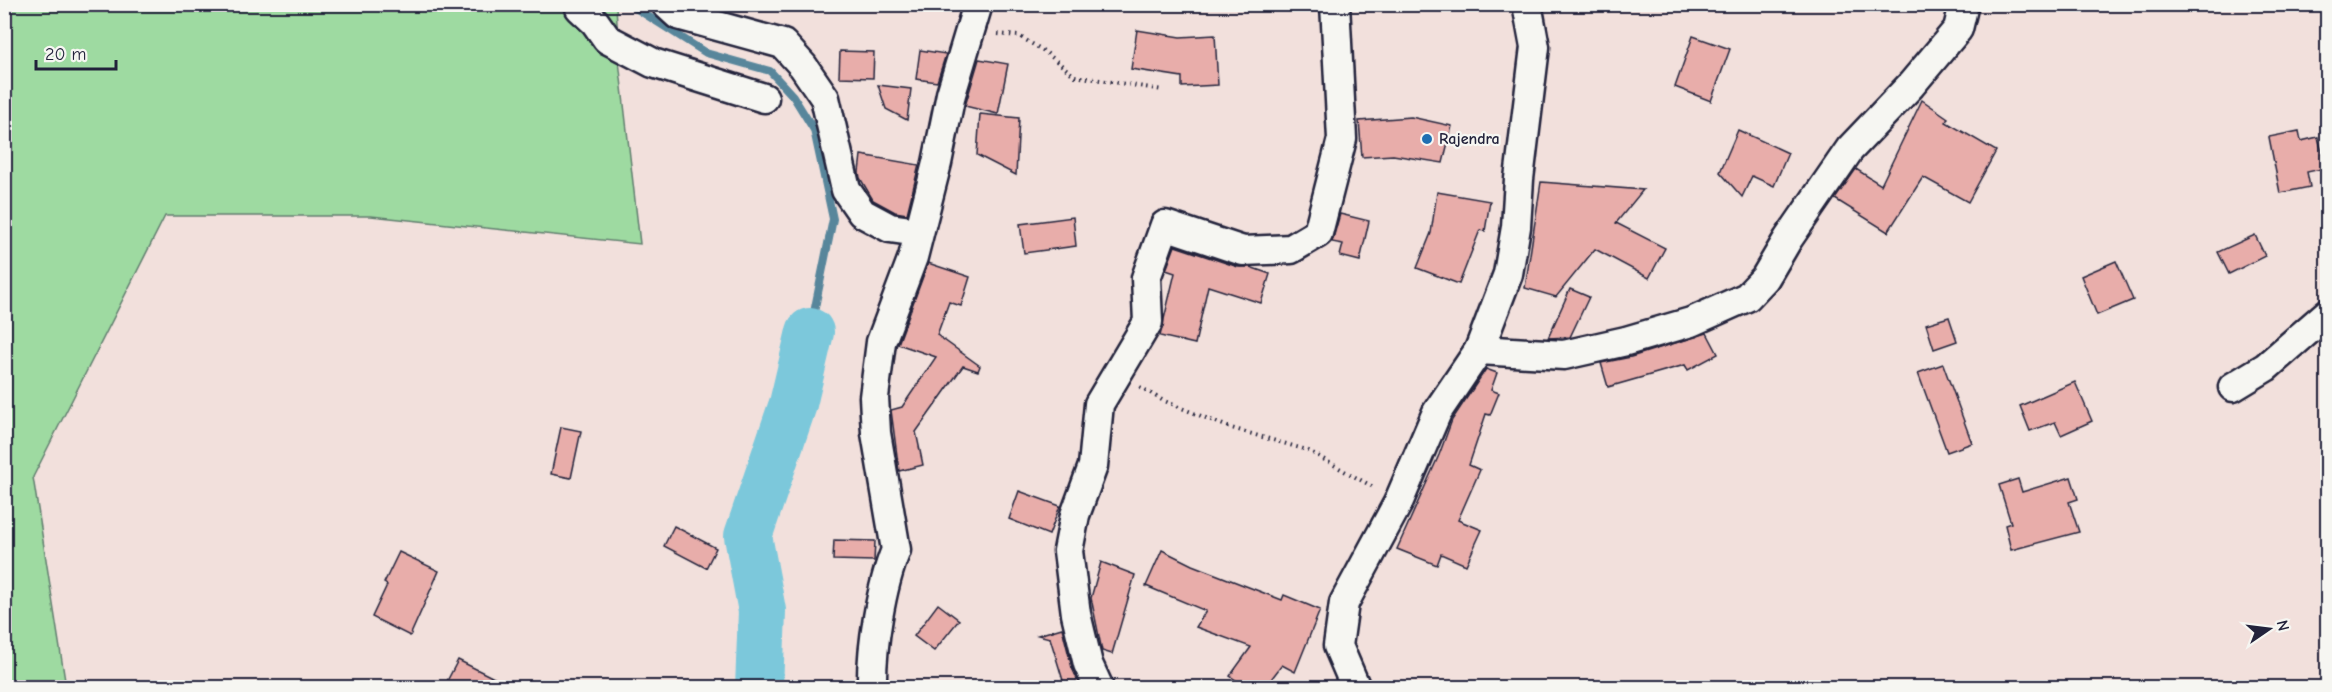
<svg xmlns="http://www.w3.org/2000/svg" width="2332" height="692" viewBox="0 0 2332 692" font-family="'Comic Neue',sans-serif">
	<style>
		.green { fill: #9edaa1; stroke: #607e6e; stroke-width: 1.5 }
		.lines { fill: none; stroke-linecap: round; stroke-linejoin: round }
		.stream { stroke: #58869b; stroke-width: 8 }
		.river { stroke: #7cc8db; stroke-width: 48 }
		.building { fill: #e8adaa; stroke: #22223b; stroke-width: 1.5 }
		.minor-casing { stroke: #22223b; stroke-width: 33 }
		.path { stroke: #22223b; stroke-width: 4; stroke-dasharray: 1.5 4.5; stroke-linecap: butt }
		.minor { stroke: #f6f6f2; stroke-width: 28 }
		.poi-dot { fill: #1f6fb2; stroke: #f6f6f2; stroke-width: 2 }
		.labels { text-anchor: middle; dominant-baseline: central; stroke-width: 4.5; stroke-linejoin: round; paint-order: stroke }
		.poi-label { font-size: 16px; font-weight: bold; fill: #22223b; stroke: #f6f6f2; text-anchor: start }
	</style>
	<rect width="100%" height="100%" fill="#f2e0dc"/>
	<filter id="ink" filterUnits="userSpaceOnUse"><feTurbulence type="fractalNoise" baseFrequency=".0167" numOctaves="2"/><feDisplacementMap in="SourceGraphic" scale="12" xChannelSelector="R" yChannelSelector="G"/><feConvolveMatrix kernelMatrix="1 2 1 2 8 2 1 2 1" color-interpolation-filters="sRGB"/></filter>
	<g filter="url(#ink)">
		<polygon class="green" points="4,5 616,5 619,61 640,244 371,216 165,216 33,477 66,687 5,687"/>
		<g class="lines">
			<polyline class="stream" points="629,4 706,53 770,71 793,96 814,130 833,219 810,332"/>
			<polyline class="river" points="759,688 762,611 748,536 793,404 810,332"/>
		</g>
		<g class="building">
			<polygon points="1137,30 1180,37 1215,35 1218,85 1182,87 1182,77 1131,69"/>
			<polygon points="1693,36 1730,49 1711,101 1675,87"/>
			<polygon points="920,50 946,54 937,82 916,79"/>
			<polygon points="840,51 874,52 873,78 839,77"/>
			<polygon points="979,59 1008,64 998,114 965,106"/>
			<polygon points="878,85 911,89 907,120 886,109"/>
			<polygon points="1922,100 1948,118 1946,122 1996,151 1968,202 1923,177 1888,232 1835,199 1856,169 1881,185"/>
			<polygon points="980,114 1019,118 1016,175 977,155"/>
			<polygon points="1411,117 1452,126 1443,163 1393,155 1362,157 1359,121"/>
			<polygon points="1738,130 1788,153 1774,186 1752,176 1742,197 1720,172"/>
			<polygon points="2299,131 2301,141 2318,137 2326,168 2307,172 2310,187 2280,193 2269,137"/>
			<polygon points="861,155 919,165 907,214 895,212 873,200 860,178 859,172"/>
			<polygon points="1541,182 1643,190 1616,223 1665,248 1649,278 1595,249 1556,297 1525,288"/>
			<polygon points="1437,192 1490,201 1485,231 1480,230 1459,284 1417,268 1431,233"/>
			<polygon points="1340,214 1369,221 1360,261 1340,256 1343,244 1332,242"/>
			<polygon points="1073,217 1076,246 1024,253 1020,224"/>
			<polygon points="2255,235 2265,256 2229,274 2218,252"/>
			<polygon points="1175,246 1238,267 1250,267 1270,274 1261,303 1208,286 1195,344 1160,336 1175,273 1166,270"/>
			<polygon points="2116,261 2133,300 2097,315 2081,276"/>
			<polygon points="928,263 970,277 961,306 949,302 937,335 980,366 978,371 963,366 916,432 923,465 899,471 891,410 902,407 936,357 898,344"/>
			<polygon points="1570,289 1589,297 1570,337 1548,338"/>
			<polygon points="1949,317 1957,341 1934,349 1926,324"/>
			<polygon points="1707,333 1718,354 1688,370 1685,365 1608,387 1601,363 1631,357"/>
			<polygon points="1943,364 1972,443 1947,452 1918,373"/>
			<polygon points="1486,369 1497,373 1491,390 1499,393 1490,415 1486,414 1469,465 1480,470 1458,520 1482,530 1466,565 1441,554 1437,565 1397,549 1439,455 1452,420"/>
			<polygon points="2075,382 2092,421 2061,435 2055,422 2030,431 2020,406"/>
			<polygon points="561,427 581,431 571,478 551,474"/>
			<polygon points="2071,477 2078,499 2069,502 2079,532 2011,550 2005,525 2011,523 1999,485 2018,479 2022,492"/>
			<polygon points="1019,491 1060,506 1049,535 1009,519"/>
			<polygon points="674,526 716,548 706,568 664,546"/>
			<polygon points="834,540 875,541 874,561 833,560"/>
			<polygon points="1162,550 1192,565 1282,600 1284,595 1320,610 1295,672 1282,665 1265,687 1246,687 1230,676 1251,647 1196,627 1206,611 1146,586"/>
			<polygon points="399,552 439,571 410,636 372,617 387,585 384,583"/>
			<polygon points="1101,562 1135,575 1112,654 1102,651 1091,598"/>
			<polygon points="938,604 959,620 934,651 914,636"/>
			<polygon points="1062,628 1072,668 1081,687 1065,687 1050,638 1038,635"/>
			<polygon points="458,660 512,687 444,687"/>
		</g>
		<g class="lines">
			<g class="minor-casing">
				<g id="minor">
					<polyline points="580,4 580,8 595,22 607,39 653,63 764,98"/>
					<polyline points="666,4 678,15 783,44 803,66 825,98 846,190 862,213 890,228 918,232"/>
					<polyline points="1479,350 1564,355 1626,341 1691,322 1747,297 1765,278 1788,239 1850,149 1911,85 1958,29 1964,4"/>
					<polyline points="2233,387 2266,367 2328,313"/>
					<path d="M872,688C871,648 881,586 896,550L876,433L874,397L881,342L913,257L937,163L951,94L978,4"/>
					<polyline points="1099,688 1088,664 1076,614 1068,551 1075,515 1093,466 1099,404 1148,322 1146,278 1165,225 1243,251 1291,249 1318,233 1342,139 1335,4"/>
					<polyline points="1356,688 1338,646 1344,603 1398,503 1437,412 1479,350 1508,274 1516,227 1519,179 1535,47 1527,4"/>
				</g>
			</g>
			<g class="path">
				<polyline points="998,34 1019,36 1044,51 1075,76 1163,90"/>
				<polyline points="1140,387 1162,400 1228,427 1307,450 1375,488"/>
			</g>
			<use href="#minor" class="minor"/>
		</g>
	</g>
	<circle class="poi-dot" cx="1427" cy="139" r="6"/>
	<g class="labels">
		<g class="poi-label">
			<text x="1439" y="139">Rajendra</text>
		</g>
	</g>
	<rect width="2332" height="692" fill="none" stroke="#f6f6f2" stroke-width="24"/>
	<rect x="12" y="12" width="2308" height="668" fill="none" stroke="#22223b" stroke-width="2" filter="url(#ink)"/>
	<g transform="translate(2269 629) rotate(76)" stroke="#f6f6f2" stroke-width="4.5" paint-order="stroke">
	<path d="M0-4.5L10 22L0 15L-10 22Z" fill="#22223b"/>
	<text y="-9" font-size="16" font-weight="bold" text-anchor="middle" fill="#22223b">N</text>
	</g>
	<path d="M36 60v9h80v-9" fill="none" stroke="#22223b" stroke-width="3"/>
	<text x="45" y="60" font-size="18" fill="#22223b" stroke="#f6f6f2" stroke-width="4.5" paint-order="stroke">20 m</text>
</svg>
